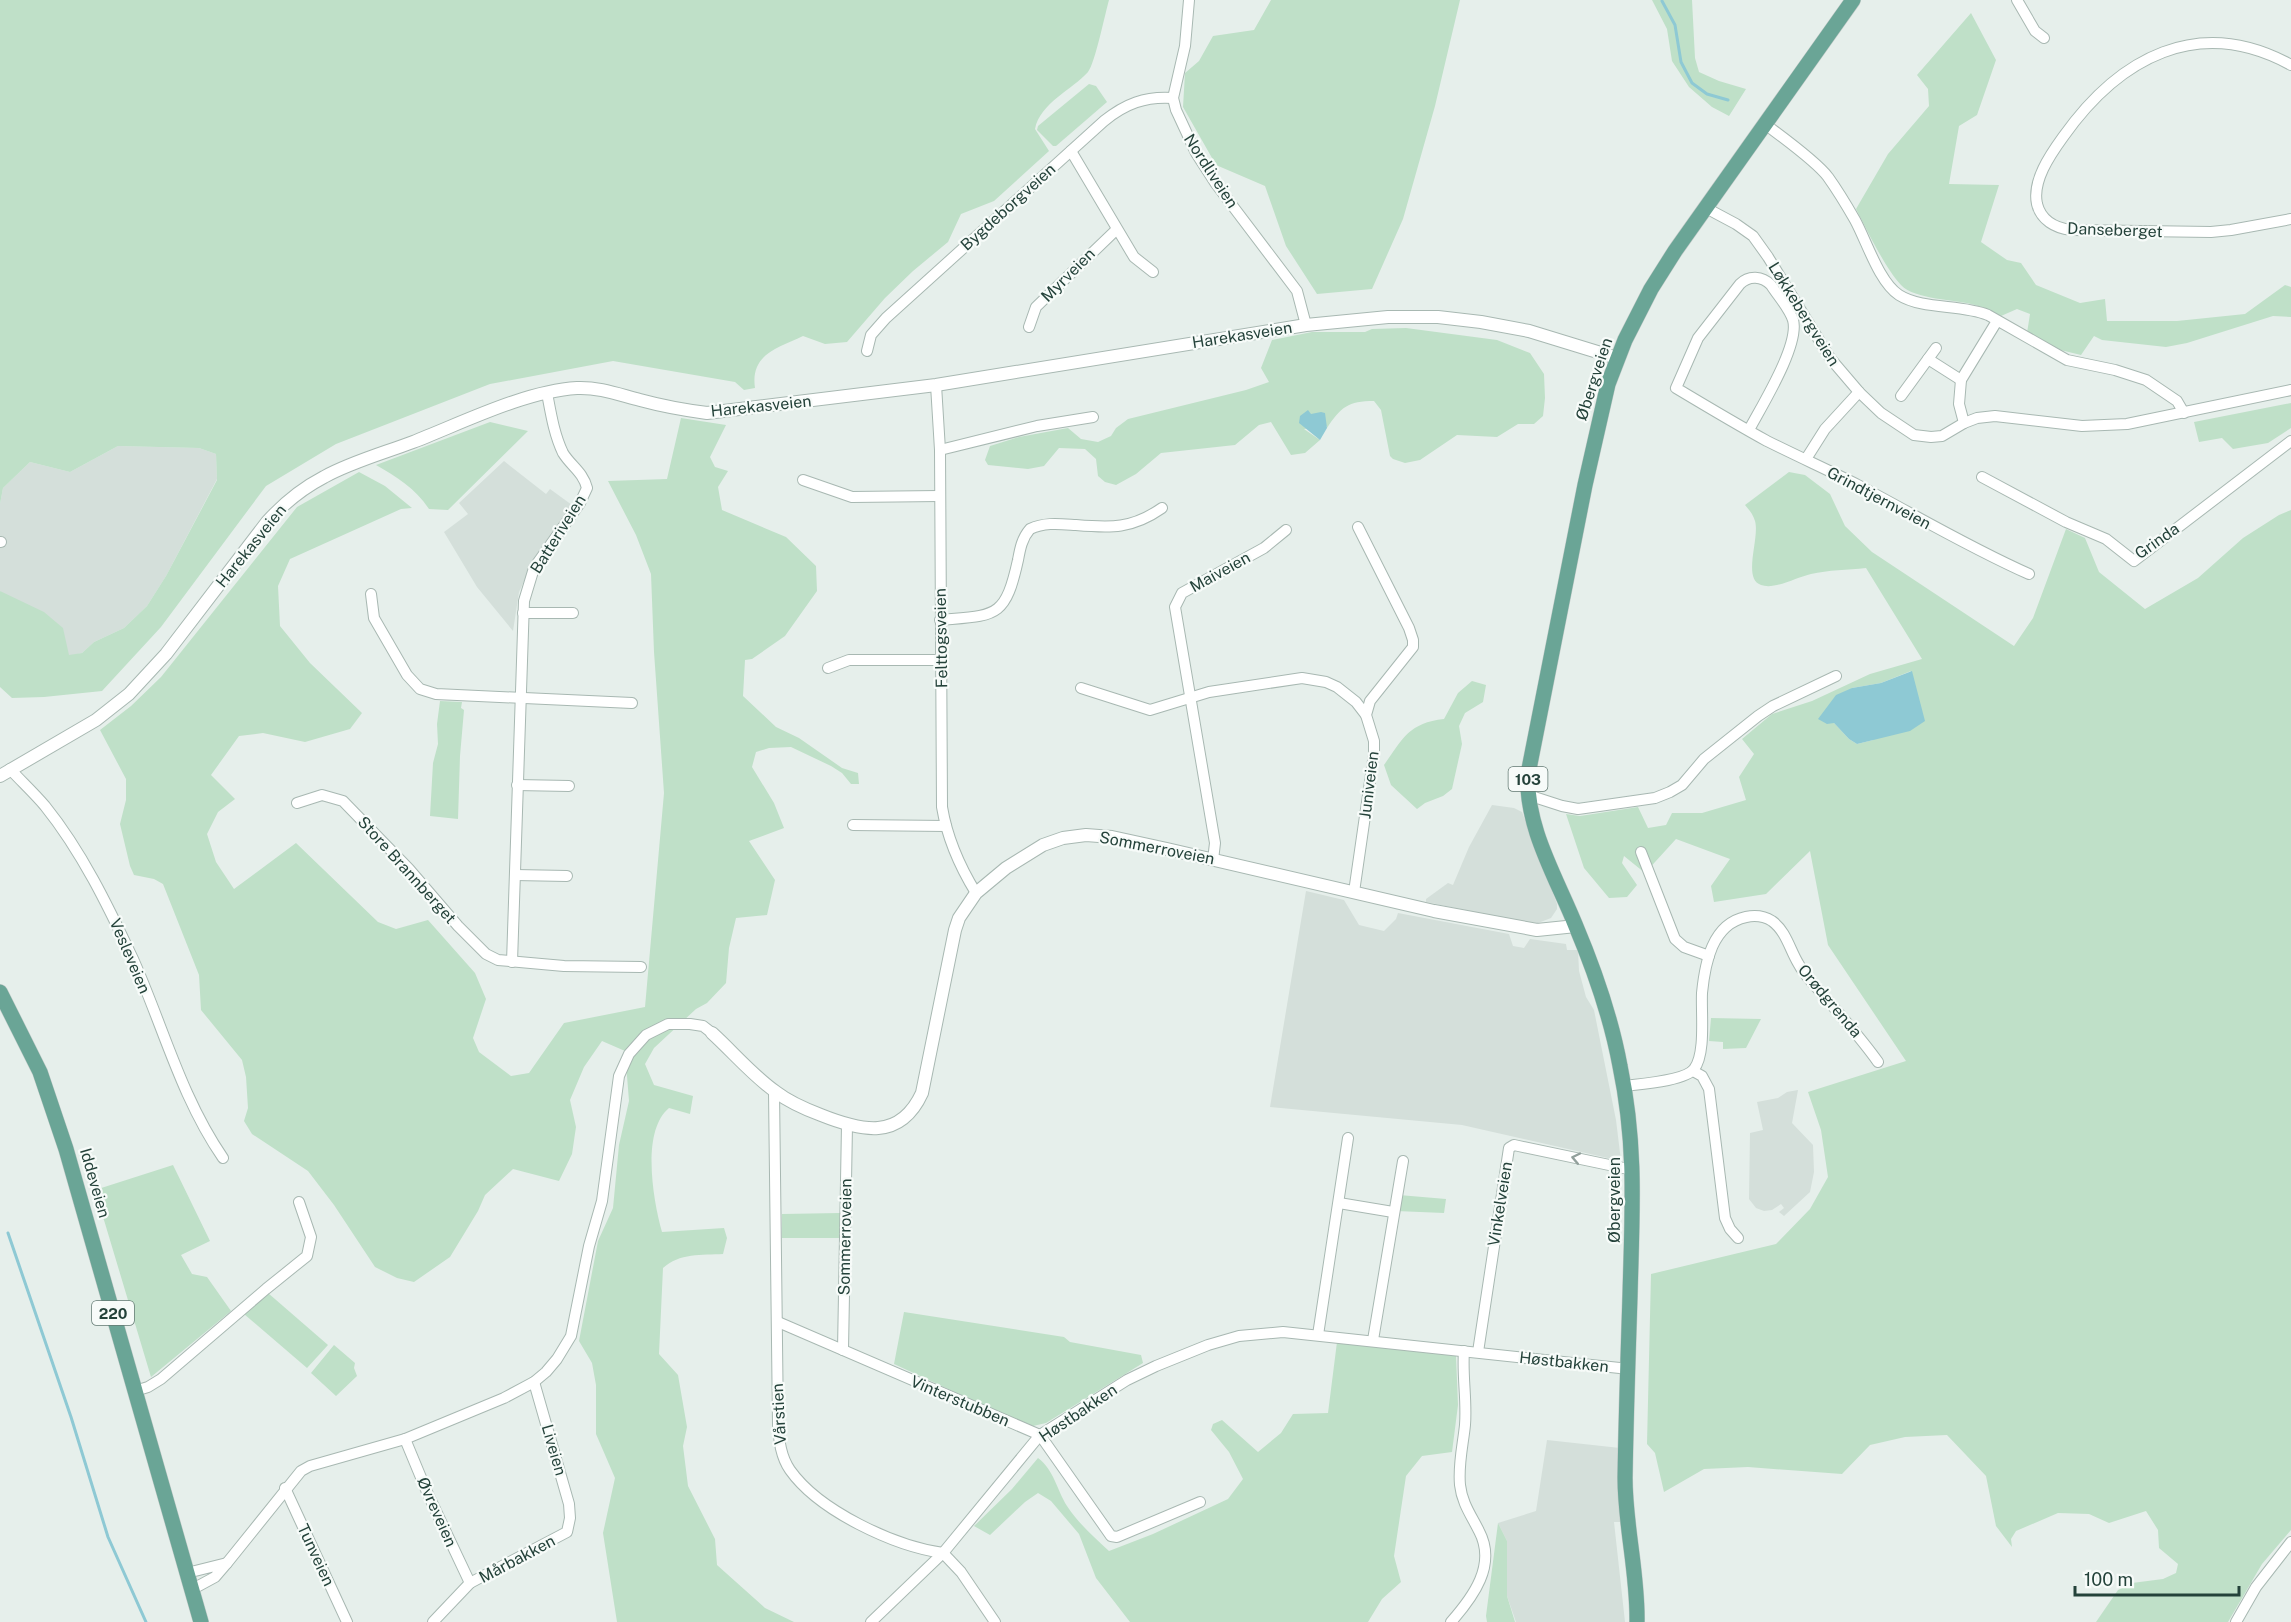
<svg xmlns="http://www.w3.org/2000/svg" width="2291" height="1622" viewBox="0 0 2291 1622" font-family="'Public Sans',sans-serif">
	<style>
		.built { fill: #d4dfda }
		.green { fill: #bfe0c8; fill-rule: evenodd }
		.water { fill: #8ec9d4 }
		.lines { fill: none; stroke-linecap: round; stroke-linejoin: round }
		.stream { stroke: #8ec9d4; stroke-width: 3 }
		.minor-casing { stroke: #a8b8b2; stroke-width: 12 }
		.tertiary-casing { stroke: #a8b8b2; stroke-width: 14 }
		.primary-casing { stroke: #c2cac8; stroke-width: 16 }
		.minor { stroke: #fff; stroke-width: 10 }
		.tertiary { stroke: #fff; stroke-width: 12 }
		.primary { stroke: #6aa596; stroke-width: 15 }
		.oneway { stroke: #92a09c }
		.labels { text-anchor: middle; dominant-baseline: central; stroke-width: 4.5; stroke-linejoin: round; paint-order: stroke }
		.shield { fill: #f7fbf9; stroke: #637a73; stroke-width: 1.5 }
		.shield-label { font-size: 15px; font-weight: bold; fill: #24423a }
		.street-label { font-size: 16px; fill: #24423a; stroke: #f7fbf9 }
	</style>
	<rect width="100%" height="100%" fill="#e6efeb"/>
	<g class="built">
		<polygon points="118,446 199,448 216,454 217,479 166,576 147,606 124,628 94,642 82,653 69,656 0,591 0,504 3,488 30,462 70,472"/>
		<polygon points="504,461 546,494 550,489 572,505 536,555 519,592 513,631 477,587 444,532 468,514 459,503"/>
		<polygon points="1492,805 1514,808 1522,812 1557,904 1557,909 1551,918 1538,923 1515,920 1426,902 1426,899 1448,883 1453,885 1469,847"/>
		<polygon points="1306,891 1344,900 1359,925 1384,931 1396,919 1398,913 1509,934 1513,946 1524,948 1530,939 1566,944 1567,950 1578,950 1579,971 1586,997 1594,1010 1616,1120 1621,1161 1462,1125 1270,1107"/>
		<polygon points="1798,1090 1792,1123 1813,1145 1814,1172 1810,1192 1784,1216 1779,1212 1784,1208 1781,1204 1772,1210 1764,1211 1756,1208 1749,1199 1750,1133 1763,1130 1757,1102 1778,1098 1787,1092"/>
		<polygon points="1547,1440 1620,1448 1622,1522 1614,1522 1625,1622 1516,1622 1507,1596 1507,1541 1498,1523 1536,1511"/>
	</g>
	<g class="green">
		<path d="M0,0H1109C1105,14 1095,63 1088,72C1072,90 1040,103 1035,129L1049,151L994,201L961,214L948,242L913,271L885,298L847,342L825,344L803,336C778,348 750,354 755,388L744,390L735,382L613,361L490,384L336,444L266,486L161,627L102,691L44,697L12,698L0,687V591L44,612L63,628L69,655L82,653L94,642L124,628L147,606L166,576L217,480L216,454L199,448L118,446L70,472L30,462L3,488L0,504Z"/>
		<polygon points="1271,0 1460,0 1435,106 1403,219 1372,289 1317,294 1286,246 1265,186 1216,165 1183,107 1185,73 1199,61 1213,36 1254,30"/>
		<polygon points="1652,0 1692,0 1695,58 1699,72 1719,81 1746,89 1729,116 1712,107 1689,87 1672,61 1667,29"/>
		<path d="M1971,13L1996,60L1977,115L1959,126L1949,184L1999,185L1981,242L2007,260L2021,263L2036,285L2080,303L2105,299L2107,321H2177L2245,314L2285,285L2291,287V317L2273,316L2187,343L2166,347L2102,340L2094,336L2081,355L2048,347L2027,333L2030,314L2017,309L2001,316C1992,312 1984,307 1975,305C1955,299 1915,300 1901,285C1885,268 1867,230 1856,209L1888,154L1929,106L1928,89L1917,75Z"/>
		<polygon points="1089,84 1096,86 1107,102 1056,146 1053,146 1037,130 1038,126"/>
		<path d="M1406,328L1497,340L1530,353L1544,374L1545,398L1543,416L1534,424H1518L1497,437L1457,435L1420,460L1405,463L1393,459L1390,456L1381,410L1374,401C1348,401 1341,407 1327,428V426L1304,429L1320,440L1305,453L1291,455L1271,422L1259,425L1235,445L1161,453L1136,474L1116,485L1105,482L1098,476L1096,459L1085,449L1059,448L1044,466L1028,469L988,465L985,460L990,446L1019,437L1068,428L1081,439L1098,442L1111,436L1116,428L1128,419L1246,390L1269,382L1261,368L1272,340L1312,332H1365L1372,329Z"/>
		<polygon points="2291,403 2291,428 2268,443 2233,449 2222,438 2199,442 2194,422"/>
		<path d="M681,418L726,425L710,457L715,467L728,471L718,487L722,510L786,537L816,566L817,591L785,636L752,659L745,660L743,696L776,727L799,738L842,768L858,773L859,784H851L842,773L831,766L791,747L769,748L756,752L752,767L774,803L784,828L749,841L775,880L767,915L736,918L729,948L726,983L707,1003L696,1009L654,1048L645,1064L654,1085L693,1096L690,1114L669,1108C641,1131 653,1200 662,1232L724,1228L727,1238L723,1254C702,1255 679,1253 663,1268L659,1354L678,1375L687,1427L683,1446L688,1486L715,1539L717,1565L765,1608L794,1622H617L603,1533L615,1478L596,1434V1385L592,1363L579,1341L598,1241L613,1208L619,1145L629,1101L625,1051L602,1041L584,1067L570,1100L576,1127L572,1154L559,1181L513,1169L485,1195L478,1211L450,1257L414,1282L397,1278L375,1267L334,1205L308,1171L252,1134L244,1121L248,1108L246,1077L242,1060L201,1010L199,975L163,884L154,879L134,875L130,866L120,824L126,800V779L100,730L131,706L161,677L297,507L359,472L385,486L412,508L401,509L290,559L278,586L280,626L310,663L362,713L350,729L305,742L263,733L239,736L211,775L235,799L218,812L207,834L216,862L234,889L296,843L378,922L396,929L428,920L475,973L486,999L473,1038L479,1052L511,1076L529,1073L564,1023L645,1007L664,793L654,652L651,574L636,535L608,481L667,479Z"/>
		<path d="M490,422L528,431L448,510L429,509C415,488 397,477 376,465Z"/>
		<path d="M1789,472L1805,475L1830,494L1845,526L1872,552L2014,646L2033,618L2066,529L2085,538L2099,572L2145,609L2198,578L2243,538L2279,515L2291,510V1530L2262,1564L2228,1622H2096L2118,1590L2132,1583L2163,1579L2176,1573L2178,1564L2159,1548L2158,1530L2146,1511L2109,1523L2089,1514L2058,1513L2016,1531L2011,1539L2012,1547L1996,1526L1986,1476L1947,1435L1905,1437L1870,1445L1842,1474L1748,1467L1704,1469L1664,1492L1655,1453L1647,1444L1651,1274L1776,1244L1810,1209L1828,1177L1821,1130L1808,1092L1906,1061L1828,945L1810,851L1766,894L1714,902L1711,886L1730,859L1676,839L1645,873L1624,856L1622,863L1637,885L1627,897L1609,898L1584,868L1566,814L1580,816L1638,807L1648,828L1666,825L1672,813H1702L1746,800L1739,777L1754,754L1742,739L1772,714L1812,701L1870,674L1922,659L1866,568C1848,570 1828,570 1811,574C1797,577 1775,590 1761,585C1742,579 1760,538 1755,521C1753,514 1749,510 1745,505ZM1911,671L1873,740L1857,744L1849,739L1834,723L1852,688L1881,683Z"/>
		<path d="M1472,681L1486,685L1483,702L1465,713L1459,726L1462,744L1452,789L1443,796L1425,803L1417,809L1391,785L1384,765C1403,738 1409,723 1444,719L1458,693Z"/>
		<polygon points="440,701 462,702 461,708 464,710 460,756 458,819 430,816 433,763 438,744 437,724"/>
		<polygon points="1711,1018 1761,1019 1746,1048 1723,1049 1723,1042 1709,1041"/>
		<polygon points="173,1165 210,1241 181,1255 192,1274 207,1277 231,1311 151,1377 95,1190"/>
		<polygon points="1399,1195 1446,1199 1444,1213 1396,1211"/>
		<polygon points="840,1213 840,1238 782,1238 782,1214"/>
		<polygon points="268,1293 328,1345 307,1368 244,1314"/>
		<polygon points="904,1312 1064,1337 1070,1342 1141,1355 1143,1363 1046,1423 1033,1426 1024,1424 894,1364"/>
		<path d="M1337,1342L1456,1356L1458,1405L1452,1452L1422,1456L1406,1476L1394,1556L1401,1582L1382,1599L1368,1622H1130L1096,1578L1079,1534L1051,1501L1038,1493L1025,1502L990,1535L974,1526L1012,1489L1038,1458C1054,1470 1057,1490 1067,1506C1078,1523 1094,1537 1109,1551L1153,1534L1228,1499L1243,1479L1229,1452L1211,1430L1213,1424L1222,1420L1258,1452L1281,1433L1293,1414L1328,1413Z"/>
		<polygon points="334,1345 355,1363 354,1368 357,1376 336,1396 311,1373"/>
		<polygon points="1498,1523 1507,1541 1507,1596 1515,1622 1487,1622 1486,1616"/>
	</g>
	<g class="water">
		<polygon points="1308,410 1311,414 1321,412 1325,413 1327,428 1320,440 1299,423 1300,416"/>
		<polygon points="1912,671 1925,721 1910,731 1857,744 1849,739 1834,723 1827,724 1818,719 1836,695 1852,688 1881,683"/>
	</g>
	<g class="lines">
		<g class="stream">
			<polyline points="1662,1 1675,25 1681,62 1692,83 1707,94 1728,100"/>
			<polyline points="8,1233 71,1417 108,1537 146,1622"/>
		</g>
		<g class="minor-casing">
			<g id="minor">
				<polyline points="1189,0 1185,46 1173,98 1176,110 1196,153 1216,184 1297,291 1306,325"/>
				<polyline points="2017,0 2035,31 2044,38"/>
				<path d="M2291,65C2198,14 2119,58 2063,137C2050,155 2032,181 2037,204C2041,220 2055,228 2071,230L2211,232L2231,230L2291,219"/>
				<path d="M1765,124C1782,137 1816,161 1828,177C1838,191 1847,206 1855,220C1867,242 1879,282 1899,295C1923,310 1961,304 1988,315L2067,360L2115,370L2146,380L2177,401L2184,413"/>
				<polyline points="1071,151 1134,257 1153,272"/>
				<polyline points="1706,208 1736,224 1753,236 1768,257 1830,358 1859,392 1881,413 1914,435 1931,437 1942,436 1964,423 1977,418 1995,416 2082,426 2127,424 2291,390"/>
				<polyline points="1029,327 1036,307 1116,230"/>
				<path d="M867,351L871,335L886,318L1104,121C1125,104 1145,96 1173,98"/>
				<polyline points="1928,359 1961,380"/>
				<path d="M936,385L940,450L942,807C947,837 960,867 976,893"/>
				<polyline points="1901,396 1936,348"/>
				<polyline points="1964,423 1959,404 1961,380 1997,321"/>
				<path d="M1749,430C1761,407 1800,345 1793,320C1789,308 1778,296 1771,285C1762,276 1749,275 1740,284L1698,338L1676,388C1706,406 1736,424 1767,441C1797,456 1828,470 1858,485C1915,515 1970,548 2029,574"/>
				<polyline points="940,450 1037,426 1093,417"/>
				<polyline points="1806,459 1825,429 1859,392"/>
				<polyline points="1982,477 2066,522 2106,539 2134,561 2291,441"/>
				<polyline points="803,480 852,497 939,496"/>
				<polyline points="0,542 1,542"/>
				<polyline points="371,594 374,618 407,675 420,689 436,694 632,703"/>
				<polyline points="523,613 573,613"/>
				<path d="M940,620C996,615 1005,619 1018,560C1020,549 1022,538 1030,529C1045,522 1060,524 1076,525C1111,528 1132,529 1162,508"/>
				<polyline points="828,668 849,660 941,660"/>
				<polyline points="1081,688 1150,710 1209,692 1302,678 1326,682 1337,687 1356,702 1366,715"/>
				<path d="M10,769C21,781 34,793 45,806C82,852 108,906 133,959C163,1026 181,1097 223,1158"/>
				<polyline points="517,785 569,786"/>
				<polyline points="1528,795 1562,806 1578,809 1655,798 1670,792 1682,785 1704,759 1758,716 1773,706 1836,676"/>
				<polyline points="297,803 322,795 343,801 409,869 458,926 486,954 498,960 564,966 641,967"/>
				<polyline points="853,825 946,826"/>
				<polyline points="1641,852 1675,939 1684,947 1709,956"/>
				<polyline points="1213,860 1215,843 1175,607 1182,593 1264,548 1286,530"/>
				<polyline points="515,875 567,876"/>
				<polyline points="1354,892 1374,754 1374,741 1366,715 1370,701 1413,647 1413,640 1409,628 1358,527"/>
				<path d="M512,962L524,601L534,568L580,503L587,488C583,472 571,466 563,453C554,434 551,414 547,393"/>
				<polyline points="1693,1071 1702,1076 1709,1089 1725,1218 1730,1229 1738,1238"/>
				<path d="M1624,1086C1639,1084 1685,1081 1694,1069C1706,1054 1701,1013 1702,993C1705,963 1712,924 1746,917C1756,915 1764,916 1772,921C1786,931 1790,950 1798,963C1804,975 1815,985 1823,995C1842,1017 1861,1038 1878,1062"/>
				<path d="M774,1091L778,1425C779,1441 781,1457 790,1470C819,1511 894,1546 943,1553L961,1572L995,1622"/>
				<polyline points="1339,1203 1393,1212"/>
				<polyline points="778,1322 1040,1435 1111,1536 1117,1537 1200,1502"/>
				<polyline points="1318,1335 1348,1138"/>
				<polyline points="1373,1340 1403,1161"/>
				<polyline points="843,1350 847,1125"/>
				<polyline points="1478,1352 1509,1148 1514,1145 1633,1170"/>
				<polyline points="135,1391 148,1387 161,1379 266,1289 307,1256 311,1237 299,1202"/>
				<polyline points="405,1439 427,1492 470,1583"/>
				<polyline points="285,1488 347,1622"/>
				<polyline points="227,1563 301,1471 310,1466 405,1439 504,1398 534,1382 546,1372 557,1359 571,1336 589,1246 602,1201 619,1076 629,1054 646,1035 668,1024 690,1024 703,1026 712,1033"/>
				<polyline points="187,1573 227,1563 215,1577 191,1590"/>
				<polyline points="433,1622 470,1583 567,1532 570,1518 569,1504 534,1382"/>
				<polyline points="871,1622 943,1553 1040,1435 1127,1380 1156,1366 1208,1345 1239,1336 1283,1332 1629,1369"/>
				<path d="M1451,1622C1473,1597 1497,1565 1479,1531C1471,1515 1462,1503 1460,1485C1458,1464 1463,1445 1465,1425C1467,1400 1462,1375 1464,1351"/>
				<polyline points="2236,1622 2256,1587 2291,1542"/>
			</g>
		</g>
		<g class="tertiary-casing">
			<g id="tertiary">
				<path d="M0,776L96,720L129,694L166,654L267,522C284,503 301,489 324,477C351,462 384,453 413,442C462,423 525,391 577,388C599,387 620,395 640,400C662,406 684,410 707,413L936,385L1306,325L1388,317H1438L1481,322L1529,331L1617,358"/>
				<path d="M712,1033C733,1052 753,1076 776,1092C789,1102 805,1109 821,1115C861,1131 900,1141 922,1093L955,930L959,918L976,893L1006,868L1043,845L1063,838L1086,835L1112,837L1167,849L1434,911L1537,930L1576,926"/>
			</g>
		</g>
		<g class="primary-casing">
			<g id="primary">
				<polyline points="0,992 40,1072 66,1149 201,1622"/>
				<path d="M1637,1622C1638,1574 1625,1526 1625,1478C1626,1417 1628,1357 1630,1296C1632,1215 1637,1147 1620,1066C1611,1017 1594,969 1575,924C1556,877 1525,826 1528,774L1585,485L1608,384L1625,340L1651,289L1675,251L1853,0"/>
			</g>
		</g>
		<use href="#minor" class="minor"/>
		<use href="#tertiary" class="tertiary"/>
		<use href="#primary" class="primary"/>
	</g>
	<defs><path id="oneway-chevron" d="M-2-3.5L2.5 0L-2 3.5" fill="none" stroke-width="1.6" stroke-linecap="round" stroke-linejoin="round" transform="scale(1.5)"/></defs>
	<use class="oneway" href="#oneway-chevron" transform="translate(1576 1158) rotate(-168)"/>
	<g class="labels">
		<g class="shield">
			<rect x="1508.5" y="767" width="39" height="24" rx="4.5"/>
			<rect x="92" y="1301" width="42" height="24" rx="4.5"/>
		</g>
		<g class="shield-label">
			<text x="1528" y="779">103</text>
			<text x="113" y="1313">220</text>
		</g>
		<g class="street-label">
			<text transform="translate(1211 171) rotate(57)">Nordliveien</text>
			<text transform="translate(1008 207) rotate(-42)">Bygdeborgveien</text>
			<text transform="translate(2115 230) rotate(2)">Danseberget</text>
			<text transform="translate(1068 275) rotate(-45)">Myrveien</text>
			<text transform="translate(1804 314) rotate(58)">Løkkebergveien</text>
			<text transform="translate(1242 335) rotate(-9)">Harekasveien</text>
			<text transform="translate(1594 379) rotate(-72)">Øbergveien</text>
			<text transform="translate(761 406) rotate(-6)">Harekasveien</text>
			<text transform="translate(1879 498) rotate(28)">Grindtjernveien</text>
			<text transform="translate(558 534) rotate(-58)">Batteriveien</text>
			<text transform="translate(2157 541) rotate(-35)">Grinda</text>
			<text transform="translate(251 546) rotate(-51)">Harekasveien</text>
			<text transform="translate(1220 572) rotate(-29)">Maiveien</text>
			<text transform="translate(941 638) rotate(-91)">Felttogsveien</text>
			<text transform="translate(1369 785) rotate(-83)">Juniveien</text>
			<text transform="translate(1157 848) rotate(11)">Sommerroveien</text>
			<text transform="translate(407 870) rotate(48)">Store Brannberget</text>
			<text transform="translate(130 956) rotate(67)">Vesleveien</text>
			<text transform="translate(1830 1001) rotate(50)">Orødgrenda</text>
			<text transform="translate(95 1183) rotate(74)">Iddeveien</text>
			<text transform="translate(1614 1200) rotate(-90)">Øbergveien</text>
			<text transform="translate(1500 1204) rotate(-81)">Vinkelveien</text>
			<text transform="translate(845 1237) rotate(-89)">Sommerroveien</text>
			<text transform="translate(1564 1362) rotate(6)">Høstbakken</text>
			<text transform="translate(960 1401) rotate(23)">Vinterstubben</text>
			<text transform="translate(1078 1413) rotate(-34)">Høstbakken</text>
			<text transform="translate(779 1414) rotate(-93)">Vårstien</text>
			<text transform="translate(554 1450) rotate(74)">Liveien</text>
			<text transform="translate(437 1512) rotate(66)">Øvreveien</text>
			<text transform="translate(316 1555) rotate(65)">Tunveien</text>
			<text transform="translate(517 1559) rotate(-28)">Mårbakken</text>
		</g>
	</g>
	<path d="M2075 1586v9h164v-9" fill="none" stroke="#24423a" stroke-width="3"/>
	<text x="2084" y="1586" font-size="18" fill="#24423a" stroke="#f7fbf9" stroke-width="4.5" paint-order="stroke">100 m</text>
</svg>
